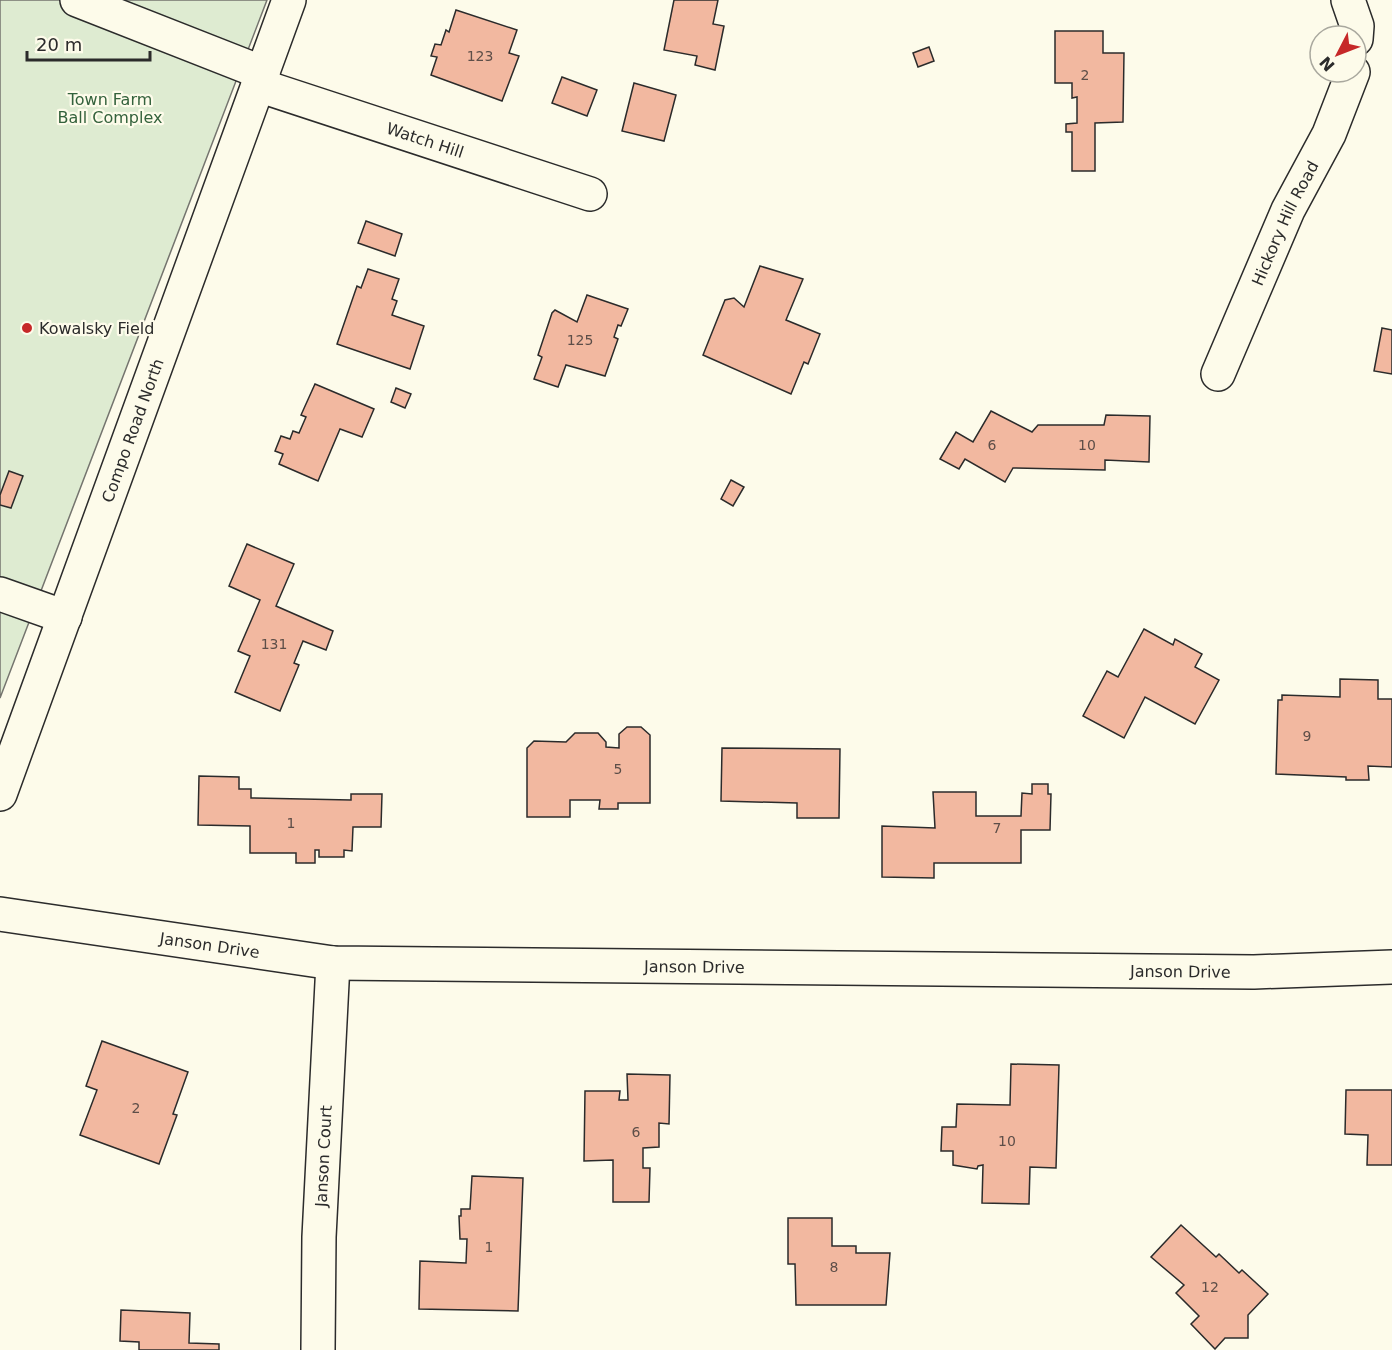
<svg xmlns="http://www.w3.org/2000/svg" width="1392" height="1350" viewBox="0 0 1392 1350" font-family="'DejaVu Sans',sans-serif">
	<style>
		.green { fill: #deebd1; stroke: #74746e; stroke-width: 1.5 }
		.building { fill: #f2b8a0; stroke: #2b2b2b; stroke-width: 1.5 }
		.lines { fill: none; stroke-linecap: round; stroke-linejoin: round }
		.minor-casing { stroke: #2b2b2b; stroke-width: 36 }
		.major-casing { stroke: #2b2b2b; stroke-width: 36 }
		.minor { stroke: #fdfbea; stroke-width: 33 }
		.major { stroke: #fdfbea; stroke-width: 33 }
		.poi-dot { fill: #c62828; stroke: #fdfbea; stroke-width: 2 }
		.labels { text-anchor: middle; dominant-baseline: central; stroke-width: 4.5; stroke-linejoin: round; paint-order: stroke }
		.number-label { font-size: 14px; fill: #5d4e48 }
		.park-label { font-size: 16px; fill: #34623c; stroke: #fdfbea }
		.street-label { font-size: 16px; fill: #2b2b2b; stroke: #fdfbea }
		.poi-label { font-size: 16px; fill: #2b2b2b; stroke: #fdfbea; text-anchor: start }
	</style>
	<rect width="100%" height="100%" fill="#fdfbea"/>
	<polygon class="green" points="0,0 267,0 0,698"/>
	<g class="building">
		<polygon points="674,0 718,0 713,24 724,26 715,70 695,65 697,56 664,50"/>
		<polygon points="456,10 517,30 509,53 519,56 502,101 431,75 437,57 431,56 435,44 441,45 446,30 449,32"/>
		<polygon points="1055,31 1103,31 1103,53 1124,53 1123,122 1095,123 1095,171 1072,171 1072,132 1066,132 1066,124 1077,123 1077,97 1072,98 1072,83 1055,83"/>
		<polygon points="929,47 934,61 918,67 913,53"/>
		<polygon points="562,77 597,90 587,116 552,103"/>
		<polygon points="634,83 676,95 664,141 622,131"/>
		<polygon points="366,221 402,234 395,256 358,243"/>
		<polygon points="760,266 803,279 786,320 820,334 808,364 804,362 791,394 703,355 725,300 734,298 744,307"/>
		<polygon points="368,269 399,279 392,299 397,301 392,315 424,326 410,369 337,344 357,286 361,288"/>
		<polygon points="587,295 628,309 621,326 618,325 614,337 618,339 605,376 566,365 558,387 534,379 542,357 538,355 552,313 555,310 577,322"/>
		<polygon points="1382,328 1392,330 1392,374 1374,371"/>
		<polygon points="315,384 374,409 362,437 340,429 318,481 279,464 283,454 275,451 281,436 290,439 293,431 299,433 306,417 301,415"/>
		<polygon points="396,388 411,394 405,408 391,402"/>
		<polygon points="991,411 1032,432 1038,425 1104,425 1106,415 1150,416 1149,462 1105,460 1105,470 1013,468 1005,482 965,459 959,469 940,459 956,432 973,442"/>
		<polygon points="9,471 23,476 11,508 0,505 0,495"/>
		<polygon points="731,480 744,487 733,506 721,499"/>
		<polygon points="247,544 294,564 276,606 333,631 326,650 303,641 294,663 299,665 280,711 235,692 250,656 238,651 260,600 229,586"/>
		<polygon points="1144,629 1173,645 1175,639 1202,654 1195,667 1219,680 1195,724 1145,697 1124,738 1083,716 1107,671 1118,677"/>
		<polygon points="1340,679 1378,680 1378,699 1392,699 1392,767 1368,766 1369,780 1346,780 1346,777 1276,774 1278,700 1282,700 1282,695 1340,697"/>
		<polygon points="627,727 641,727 650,735 650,803 618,803 618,809 599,809 600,800 570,800 570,817 527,817 527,748 534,741 566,742 575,733 598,733 606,742 606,747 619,748 619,734"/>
		<polygon points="722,748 840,749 839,818 797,818 797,803 721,801"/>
		<polygon points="199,776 239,777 239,789 251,789 251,798 351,800 351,794 382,794 381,827 353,827 352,851 344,850 344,857 319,857 319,850 315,850 315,863 296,863 296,853 250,853 250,826 198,825"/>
		<polygon points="1032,784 1048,784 1048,794 1051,794 1050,830 1021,830 1021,863 934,863 934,878 882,877 882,826 935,828 933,792 976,792 976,816 1021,816 1022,793 1032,794"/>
		<polygon points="102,1041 188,1072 173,1114 177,1115 159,1164 80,1135 97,1090 86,1086"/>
		<polygon points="1011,1064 1059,1065 1056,1168 1030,1167 1029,1204 982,1203 983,1165 978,1166 977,1169 953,1165 953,1151 941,1151 942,1127 956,1127 957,1104 1010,1105"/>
		<polygon points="627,1074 670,1075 669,1124 659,1123 659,1147 643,1148 643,1168 650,1168 649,1202 613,1202 613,1160 584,1161 585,1091 620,1091 619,1100 628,1100"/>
		<polygon points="1346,1090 1392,1090 1392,1165 1367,1165 1368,1135 1345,1134"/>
		<polygon points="472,1176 523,1178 518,1311 419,1309 420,1261 466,1263 467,1239 460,1239 459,1216 461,1216 461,1209 470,1209"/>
		<polygon points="788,1218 832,1218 832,1246 856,1246 856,1253 890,1253 886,1305 796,1305 795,1264 788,1264"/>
		<polygon points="1181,1225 1216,1257 1219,1254 1239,1273 1242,1270 1268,1294 1248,1315 1248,1338 1225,1338 1215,1349 1191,1324 1199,1316 1176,1293 1184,1285 1151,1257"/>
		<polygon points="121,1310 190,1313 189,1343 219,1344 219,1350 139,1350 139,1342 120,1341"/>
	</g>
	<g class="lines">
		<g class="minor-casing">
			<g id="minor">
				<polyline points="77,0 263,73"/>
				<polyline points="1348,0 1357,26 1356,39"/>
				<path id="s1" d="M258,85L590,194"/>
				<path id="s2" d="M1218,374L1288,210L1329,134L1353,72"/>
				<polyline points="0,594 65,617"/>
				<path id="s3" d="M0,914L333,963L1254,972L1392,967"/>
				<path id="s4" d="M318,1350L319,1237L333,963"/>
			</g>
		</g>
		<g class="major-casing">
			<g id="major">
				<path id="s5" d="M0,794L289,0"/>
			</g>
		</g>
		<use href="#minor" class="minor"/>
		<use href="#major" class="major"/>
	</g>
	<circle class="poi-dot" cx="27" cy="328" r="6"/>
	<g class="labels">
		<g class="number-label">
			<text x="480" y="56">123</text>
			<text x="1085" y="75">2</text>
			<text x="580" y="340">125</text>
			<text x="992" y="445">6</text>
			<text x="1087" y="445">10</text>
			<text x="274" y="644">131</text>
			<text x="1307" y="736">9</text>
			<text x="618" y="769">5</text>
			<text x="291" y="823">1</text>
			<text x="997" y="828">7</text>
			<text x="136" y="1108">2</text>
			<text x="636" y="1132">6</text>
			<text x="1007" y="1141">10</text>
			<text x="489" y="1247">1</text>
			<text x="834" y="1267">8</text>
			<text x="1210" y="1287">12</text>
		</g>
		<g class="park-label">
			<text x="110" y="99">Town Farm<tspan x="110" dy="18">Ball Complex</tspan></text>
		</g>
		<g class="street-label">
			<text stroke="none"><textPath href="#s1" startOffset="176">Watch Hill</textPath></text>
			<text stroke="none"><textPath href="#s2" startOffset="165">Hickory Hill Road</textPath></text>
			<text stroke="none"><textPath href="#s5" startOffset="387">Compo Road North</textPath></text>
			<text stroke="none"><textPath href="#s3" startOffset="212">Janson Drive</textPath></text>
			<text stroke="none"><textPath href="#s3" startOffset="698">Janson Drive</textPath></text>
			<text stroke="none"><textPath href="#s3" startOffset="1184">Janson Drive</textPath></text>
			<text stroke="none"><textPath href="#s4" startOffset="194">Janson Court</textPath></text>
		</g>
		<g class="poi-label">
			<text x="39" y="328">Kowalsky Field</text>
		</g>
	</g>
	<g transform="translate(1338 54) rotate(228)"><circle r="28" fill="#fdfbea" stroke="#a9a89e" stroke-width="1.5"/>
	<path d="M0-4.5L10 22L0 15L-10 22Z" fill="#c62828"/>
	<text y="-9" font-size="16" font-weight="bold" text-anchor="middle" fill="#2b2b2b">N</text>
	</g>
	<path d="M27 51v9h123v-9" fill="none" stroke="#2b2b2b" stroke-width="3"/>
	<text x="36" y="51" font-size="18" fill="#2b2b2b" stroke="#fdfbea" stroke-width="4.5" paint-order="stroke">20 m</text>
</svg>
